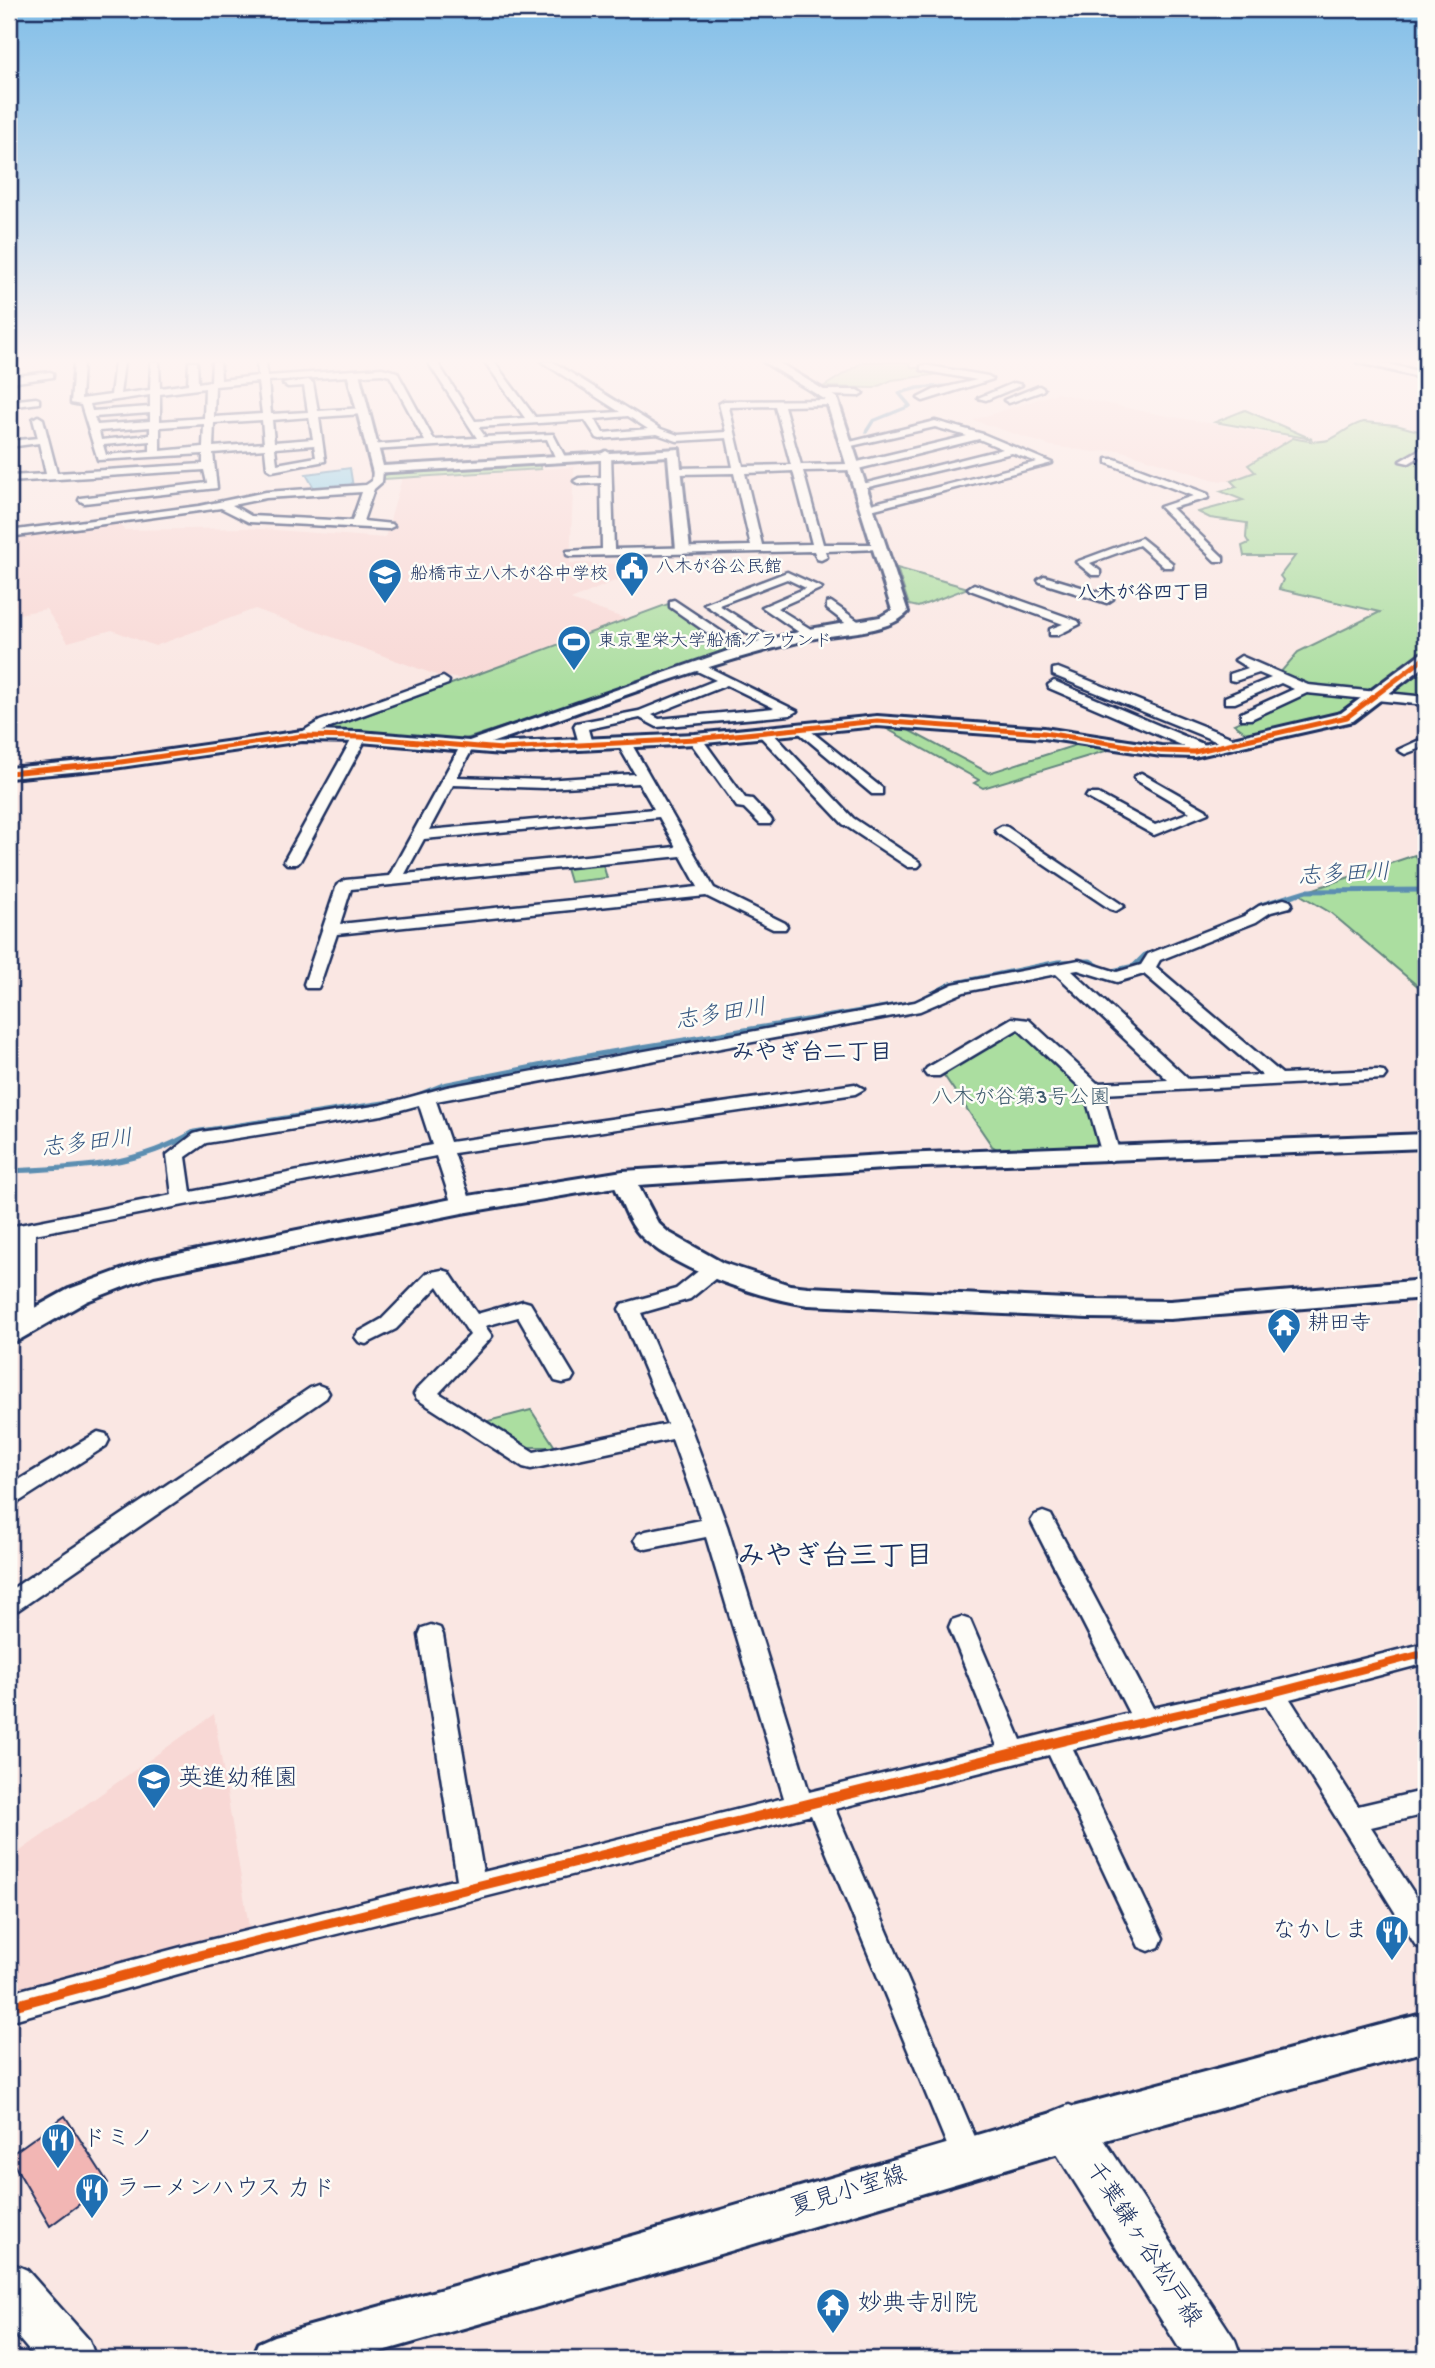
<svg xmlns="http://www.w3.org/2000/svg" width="1435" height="2368" viewBox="0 0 1435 2368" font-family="'Gochi Hand','Klee One',sans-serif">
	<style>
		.built { fill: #f8d8d5 }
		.green { fill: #abdea0; stroke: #63867f; stroke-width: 2 }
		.water { fill: #88cee9; stroke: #5c8eb1; stroke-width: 2 }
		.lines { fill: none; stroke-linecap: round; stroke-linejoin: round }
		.stream-far1 { stroke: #5c8eb1; stroke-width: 3.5 }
		.stream { stroke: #5c8eb1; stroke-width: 5 }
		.building { fill: #f2b6b4; stroke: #1b2f5e; stroke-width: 2 }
		.minor-casing { stroke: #1b2f5e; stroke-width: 5 }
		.tertiary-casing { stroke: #1b2f5e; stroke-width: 6 }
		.secondary-casing { stroke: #1b2f5e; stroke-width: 6 }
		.primary-casing { stroke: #1b2f5e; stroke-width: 5 }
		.minor { fill: #fdfcf7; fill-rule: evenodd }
		.tertiary { fill: #fdfcf7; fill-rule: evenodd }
		.secondary { fill: #fdfcf7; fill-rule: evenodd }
		.primary { fill: #fdfcf7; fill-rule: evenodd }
		.cycleway-far2-casing { stroke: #fdfcf7; stroke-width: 8 }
		.cycleway-far1-casing { stroke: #fdfcf7; stroke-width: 12 }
		.cycleway-casing { stroke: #fdfcf7; stroke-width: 15 }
		.cycleway-far2 { stroke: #e8590c; stroke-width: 5 }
		.cycleway-far1 { stroke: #e8590c; stroke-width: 8 }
		.cycleway { stroke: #e8590c; stroke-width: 10 }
		.labels { text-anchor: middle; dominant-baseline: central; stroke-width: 5; stroke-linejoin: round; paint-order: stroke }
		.far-poi-label { font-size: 18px; fill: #1b2f5e; stroke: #fdfcf7; text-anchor: start }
		.far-neighbourhood-label { font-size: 19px; font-weight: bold; fill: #1b2f5e; stroke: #fdfcf7 }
		.park-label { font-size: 21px; fill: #3f5b6e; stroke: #fdfcf7 }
		.poi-label { font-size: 21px; fill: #1b2f5e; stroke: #fdfcf7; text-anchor: start }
		.water-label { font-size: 23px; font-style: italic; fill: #365781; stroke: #fdfcf7 }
		.neighbourhood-label { font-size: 23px; font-weight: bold; fill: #1b2f5e; stroke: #fdfcf7 }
		.near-poi-label { font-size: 24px; fill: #1b2f5e; stroke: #fdfcf7; text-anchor: start }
		.near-street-label { font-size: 24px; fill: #1b2f5e; stroke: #fdfcf7 }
		.near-neighbourhood-label { font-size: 28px; font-weight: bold; fill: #1b2f5e; stroke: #fdfcf7 }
	</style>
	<rect width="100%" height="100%" fill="#fae7e3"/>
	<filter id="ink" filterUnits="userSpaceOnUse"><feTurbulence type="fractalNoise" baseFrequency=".0143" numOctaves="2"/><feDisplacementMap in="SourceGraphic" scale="14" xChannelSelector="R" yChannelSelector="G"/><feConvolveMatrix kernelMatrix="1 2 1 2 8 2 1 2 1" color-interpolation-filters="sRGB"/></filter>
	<g filter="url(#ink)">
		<g class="built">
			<polygon points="1057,393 1146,412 1293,438 1248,465 1255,472 1231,481 1218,481 1119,450 1095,452 1051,446 973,420"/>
			<polygon points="574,467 570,563 625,564 642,569 571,600 629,620 471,680 439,676 255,609 155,646 112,630 68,642 46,609 19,614 16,605 9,606 9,537 119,523 124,530 247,528 385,538 402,478"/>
			<polygon points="214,1714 250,1933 9,1997 9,1859"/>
		</g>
		<g class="green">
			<polygon points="863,362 904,362 910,363 911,367 949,373 892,380 874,388 823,387"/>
			<polygon points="1245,410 1312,439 1215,422"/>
			<path d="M1364,422L1396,425L1426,433V648L1343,711L1250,736L1234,724L1306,692L1279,674L1298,652L1380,612L1279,589L1283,580L1280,576L1295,556H1244L1242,546L1249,543L1246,538L1247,523L1210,518L1198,512L1243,500L1220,491L1237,487L1231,481L1255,472L1248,465L1293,438C1305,441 1322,444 1333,438C1345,432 1350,425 1364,422Z"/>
			<polygon points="538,461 541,469 384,479 383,476 392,472"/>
			<polygon points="897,568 968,588 918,607 909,605"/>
			<polygon points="668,604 729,646 727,650 604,694 463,740 324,731"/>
			<polygon points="1426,669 1426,698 1403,696 1393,691"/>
			<polygon points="880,725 899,725 989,773 1082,743 1112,749 983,788 974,783 979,780"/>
			<polygon points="1415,855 1426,869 1426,993 1331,913 1299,894"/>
			<polygon points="602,861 607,878 570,882 565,865"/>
			<polygon points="1023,1028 1087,1093 1102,1142 1098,1147 1002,1152 992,1146 943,1074 1010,1029"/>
			<polygon points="531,1410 555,1447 528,1447 484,1422"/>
		</g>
		<polygon class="water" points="350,468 353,487 314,488 306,474"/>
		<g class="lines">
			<polyline class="stream-far1" points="866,432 873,421 910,406 899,393 918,388 960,385"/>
			<g class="stream">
				<polyline points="1239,919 1261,905 1306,891 1426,890"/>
				<polyline points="413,1097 443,1085 593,1055 916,1002 951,984 1058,962 1090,961 1108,972 1134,966 1145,955 1157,951"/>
				<path d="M9,1171C75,1168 136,1167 194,1132L403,1100"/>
			</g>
		</g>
		<polygon class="building" points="65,2116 108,2183 50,2226 9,2156"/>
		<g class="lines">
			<g class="minor-casing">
				<g id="minor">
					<path d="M74,362H83L81,399L111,395L115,362H124L120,394L150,390L151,362H159L160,388L188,384L189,362H197L198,383L211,381L212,362H220L221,380L258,376L257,362H266L267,376L382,368L397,372L434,440L477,438L428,362H437L475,421L525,418L485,362H494L535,417L620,412L542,362H553L661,429L678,435L726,432L719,404L724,401L836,400V404L833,405L784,406L801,465L849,464L967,436L935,427L847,447L842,444L935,421L983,434L1052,463L867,511L862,508L863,506L1037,462L1012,453L860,489L855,486L1003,449L979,439L854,470L803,471L823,544H884L886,546L880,549L825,551L827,557L821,560L817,559L814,551L571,556L567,555V551L602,549L601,483L579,484L574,481L579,478L601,477V454L606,451L611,454L614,549L751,546L734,473L676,474L671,471L676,468L733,467L727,438L677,441L657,434L600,439L597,438L585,420L478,427L484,435L482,437L553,434L565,457L560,460L555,457L547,439L373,450L368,447L369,445L425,441L390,376L382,374L268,381L271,414L308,412L304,386L288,387L283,384L308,380L313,383L318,411L363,408L368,411L363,414L319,417L325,461L272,471L267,468L265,449L213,453L217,488L84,503L79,500L80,498L207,483L204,470L9,482V476L46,474L39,443L9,447V441L38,438L33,419L38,416L43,419L57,473L203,464V454L98,460L81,405L71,403ZM258,382L262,414L214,417L215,386ZM205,388L204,418L160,421V394ZM150,395V407L92,411L90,404ZM775,406L791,465L743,466L729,407ZM150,413V421L97,425L94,417ZM628,416L648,429L603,433L595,419ZM309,417L313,439L274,442L272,420ZM262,420L264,443L213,447L214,423ZM204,424L203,447L160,451V427ZM150,427V435L101,440L99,431ZM150,441V451L106,455L103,445ZM314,445L316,457L277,464L275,448ZM793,471L812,544L762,545L745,473Z"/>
					<polygon points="924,365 988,376 993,379 923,401 918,398 934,390 977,380 921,370 921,366"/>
					<polygon points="50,372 53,373 53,377 9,383 9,377"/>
					<polygon points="1014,383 1022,385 986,400 978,398"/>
					<polygon points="1039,386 1044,389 1042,391 1009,403 1004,400"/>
					<polygon points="823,390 858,390 863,393 858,396 820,395 818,393"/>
					<polygon points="36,398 39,399 39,403 9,407 9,401"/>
					<polygon points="1426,446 1426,453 1409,463 1400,461"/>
					<polygon points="1107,459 1115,459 1208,494 1208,498 1172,508 1223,557 1223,561 1215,561 1160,507 1193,496 1107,463"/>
					<path d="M378,467L383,470L382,482L374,489L363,521L392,524L394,526L388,529L249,522L221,508L9,537V531L199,506L266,492L366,485L372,481L373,470ZM362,492L352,521L251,516L232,505L266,498Z"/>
					<polygon points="1141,538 1172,563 1172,567 1164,567 1139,545 1090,563 1100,571 1100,575 1092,575 1076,562"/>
					<polygon points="787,572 822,588 777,608 814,631 814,637 806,637 762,607 806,588 787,579 719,605 774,640 774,646 766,646 704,604"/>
					<polygon points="1044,576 1111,596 1113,599 1107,603 1040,582 1038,580"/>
					<polygon points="974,584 1078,621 1080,624 1058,635 1050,635 1050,629 1063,624 970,590 968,588"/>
					<polygon points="674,600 746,648 746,654 738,654 670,607 670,601"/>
					<polygon points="831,602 861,623 861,629 853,629 827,609 827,603"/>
					<polygon points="1241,656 1308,685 1426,697 1426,705 1307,693 1251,719 1241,719 1241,713 1294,689 1281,683 1235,703 1225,703 1225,697 1271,678 1259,673 1235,681 1230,680 1230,674 1248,668 1235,660"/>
					<path d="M698,662L797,711L790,715L657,727L640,718L588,729L592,744L590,747H580L574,726L576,723L639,711L716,680L693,669V663ZM727,685L774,708L659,719L652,715Z"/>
					<polygon points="1058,668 1240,741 1242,744 1240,747 1230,747 1053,675 1053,669"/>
					<polygon points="443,677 449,681 448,684 330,727 307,739 297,739 295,736 320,721"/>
					<polygon points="1054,681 1210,747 1212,750 1210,753 1200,753 1049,688 1048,685"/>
					<polygon points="802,724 882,788 882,794 872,794 797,731 797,725"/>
					<polygon points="764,728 769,729 853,818 918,861 921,864 918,867 908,867 843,824 759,735 757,732"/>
					<polygon points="360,733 367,737 300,861 297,864 287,864 284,861 353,737"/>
					<polygon points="695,735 700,736 745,798 752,799 770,818 772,821 770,824 760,824 744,808 737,807 688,739"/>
					<polygon points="1426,737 1426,746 1405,754 1398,750"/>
					<path d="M624,739L631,743L714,888L785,923L787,926L785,929H773L706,896L337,934L320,984L318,988H306L304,984L337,885L345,880L389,876L462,743L467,742L474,746L457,777L544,780L635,774L617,743ZM639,783L654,809L429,830L453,785L544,788ZM659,817L676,847L405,874L424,839ZM681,856L698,887L340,924L351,889Z"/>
					<polygon points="1141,773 1206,810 1208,813 1154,835 1086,797 1088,794 1098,794 1155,825 1190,812 1136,780 1134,777"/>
					<polygon points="1002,826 1007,827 1124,906 1116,911 1110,909 997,833 995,830"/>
					<path d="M1284,899L1290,901L1292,904L1290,907L1271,912L1256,922L1160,960L1156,967L1282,1074L1377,1070L1383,1071L1386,1075L1383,1079L1103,1094L1120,1155L1111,1161L1102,1155L1084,1091L1018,1029L939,1076H927L924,1072L927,1068L1012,1018L1029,1020L1097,1083L1168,1080L1056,974L964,992L920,1011L436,1101L450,1142L855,1084L864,1089L855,1094L454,1153L472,1205L469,1209H455L452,1205L436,1156L35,1234V1325L31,1330H17L13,1325L15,1238L9,1239V1227L172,1195L167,1155L194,1134L201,1132L381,1105L447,1087L915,1002L953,984L1079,960L1117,972L1141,965L1148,954L1244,916L1259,906ZM1078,970L1117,982L1144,974L1262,1075L1188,1079L1072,971ZM419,1105L432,1145L191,1192L186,1157L206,1143L382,1115Z"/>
					<polygon points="714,1262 721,1264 724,1269 721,1274 690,1299 641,1313 691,1429 727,1526 809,1792 997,1746 949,1627 952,1620 961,1617 970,1620 973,1627 1021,1740 1129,1713 1031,1521 1035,1515 1043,1512 1051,1515 1153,1708 1272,1682 1426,1643 1426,1663 1290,1699 1358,1806 1426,1790 1426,1814 1371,1827 1426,1912 1426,1950 1416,1946 1266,1705 1073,1749 1163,1938 1159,1947 1149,1951 1139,1947 1049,1755 835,1809 984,2158 979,2169 968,2174 957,2169 811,1815 189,1971 9,2021 9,1993 189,1945 457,1879 419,1635 422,1628 431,1625 440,1628 443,1635 483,1872 784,1798 706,1537 646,1549 638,1546 634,1540 638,1534 646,1531 701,1520 672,1439 531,1469 523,1467 417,1399 414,1394 417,1389 470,1335 438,1286 396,1329 366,1344 359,1342 355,1337 359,1332 382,1319 427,1273 442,1270 449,1272 477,1314 523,1301 530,1303 574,1376 571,1381 563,1383 555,1381 518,1317 485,1326 492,1336 488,1341 439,1393 534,1452 667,1424 619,1309 622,1304 676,1289 707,1264"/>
					<polygon points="1425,1282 1426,1283 1426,1298 1419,1296 1415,1289 1418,1284"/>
					<polygon points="318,1385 326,1388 329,1393 326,1398 18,1610 9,1613 9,1591 310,1388"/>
					<polygon points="98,1432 106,1434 109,1440 106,1446 17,1503 9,1506 9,1486"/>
				</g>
			</g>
			<g class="tertiary-casing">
				<g id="tertiary">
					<path d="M764,362H778L837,398L908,612C889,634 834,633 806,640C699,665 596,707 491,743L695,734L877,716L1044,728L1161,746L1194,747L1341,713L1420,654L1426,652V665L1353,721L1194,757L1161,756L1044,738L877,726L695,744L502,754L360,742L302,741L114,768L9,778V768L114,758L302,731L360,732L469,741L736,648L810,629L880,617L892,610L826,400Z"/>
					<polygon points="1357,362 1379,362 1426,373 1426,379"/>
					<polygon points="349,371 359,373 383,466 679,449 690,550 683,554 676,550 668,456 373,473 347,373"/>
					<path d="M1426,1134V1148L899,1168L638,1185L658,1223L668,1232L723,1263L790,1285L808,1287L1088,1300L1170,1301L1425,1280V1298L1170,1319L1088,1318L808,1305C760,1298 674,1270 640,1235C628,1222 622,1202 615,1187L462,1213L154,1275L87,1301L19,1340L9,1343V1322L69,1289L148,1260L462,1197L623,1171L899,1154Z"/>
				</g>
			</g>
			<g class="secondary-casing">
				<polygon id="secondary" points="1426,2013 1426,2051 1069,2150 636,2279 355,2359 251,2359 258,2343 274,2336 636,2235 1069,2108"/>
			</g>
			<g class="primary-casing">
				<g id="primary">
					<polygon points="1069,2105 1086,2112 1235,2340 1242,2359 1186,2359 1052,2146 1045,2129 1052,2112"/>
					<polygon points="9,2262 27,2270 89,2340 96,2359 36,2359 9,2327"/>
				</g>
			</g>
			<use href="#minor" class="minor"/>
			<use href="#tertiary" class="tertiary"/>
			<use href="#secondary" class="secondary"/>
			<use href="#primary" class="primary"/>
			<g class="cycleway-far2-casing">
				<polyline id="cycleway-far2" points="9,773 114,763 302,736 360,737 502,749 695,739 877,721 1044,733 1161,751 1194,752 1347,717 1426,657"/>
			</g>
			<g class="cycleway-far1-casing">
				<polyline id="cycleway-far1" points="1103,1731 1272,1693 1426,1653"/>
			</g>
			<g class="cycleway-casing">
				<polyline id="cycleway" points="9,2007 189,1958 1110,1729"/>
			</g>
			<use href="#cycleway-far2" class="cycleway-far2"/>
			<use href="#cycleway-far1" class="cycleway-far1"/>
			<use href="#cycleway" class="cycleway"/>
		</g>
	</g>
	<linearGradient id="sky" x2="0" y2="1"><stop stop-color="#81bee8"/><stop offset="0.52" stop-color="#fdf4f2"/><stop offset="1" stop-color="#fdf4f2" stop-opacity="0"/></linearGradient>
	<rect width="1435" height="694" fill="url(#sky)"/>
	<defs>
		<g id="civic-pin" transform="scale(1.75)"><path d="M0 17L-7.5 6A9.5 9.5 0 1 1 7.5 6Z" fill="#1f6fb2" stroke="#fdfcf7"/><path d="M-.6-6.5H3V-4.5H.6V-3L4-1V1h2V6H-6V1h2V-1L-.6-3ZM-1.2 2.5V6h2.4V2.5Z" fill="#fff"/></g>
		<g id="school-pin" transform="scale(1.75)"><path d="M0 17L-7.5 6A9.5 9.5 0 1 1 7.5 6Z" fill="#1f6fb2" stroke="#fdfcf7"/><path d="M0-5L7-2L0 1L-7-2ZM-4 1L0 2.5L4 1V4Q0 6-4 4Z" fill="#fff"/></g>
		<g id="stadium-pin" transform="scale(1.75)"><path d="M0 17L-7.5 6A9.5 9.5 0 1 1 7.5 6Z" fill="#1f6fb2" stroke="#fdfcf7"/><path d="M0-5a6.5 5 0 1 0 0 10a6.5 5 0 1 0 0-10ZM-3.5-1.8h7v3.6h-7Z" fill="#fff"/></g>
		<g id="temple-pin" transform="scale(1.75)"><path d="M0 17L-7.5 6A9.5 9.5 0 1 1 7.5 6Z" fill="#1f6fb2" stroke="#fdfcf7"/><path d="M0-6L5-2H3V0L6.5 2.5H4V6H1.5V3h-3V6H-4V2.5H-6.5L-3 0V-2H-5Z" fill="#fff"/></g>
		<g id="restaurant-pin" transform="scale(1.75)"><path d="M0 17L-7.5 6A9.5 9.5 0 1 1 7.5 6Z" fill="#1f6fb2" stroke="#fdfcf7"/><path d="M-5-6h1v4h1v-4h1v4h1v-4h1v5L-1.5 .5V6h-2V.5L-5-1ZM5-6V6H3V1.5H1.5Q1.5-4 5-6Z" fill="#fff"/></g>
	</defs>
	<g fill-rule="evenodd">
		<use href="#civic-pin" x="632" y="568"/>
		<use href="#school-pin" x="385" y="575"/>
		<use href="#stadium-pin" x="574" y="642"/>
		<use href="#temple-pin" x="1284" y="1325"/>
		<use href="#school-pin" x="154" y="1780"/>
		<use href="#restaurant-pin" x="1392" y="1932"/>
		<use href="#restaurant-pin" x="58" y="2140"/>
		<use href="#restaurant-pin" x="92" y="2190"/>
		<use href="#temple-pin" x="833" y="2305"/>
	</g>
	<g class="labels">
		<g class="far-poi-label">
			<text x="656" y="568">八木が谷公民館</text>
			<text x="410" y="575">船橋市立八木が谷中学校</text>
			<text x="598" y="642">東京聖栄大学船橋グラウンド</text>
		</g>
		<g class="far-neighbourhood-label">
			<text x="1144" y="594">八木が谷四丁目</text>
		</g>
		<g class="park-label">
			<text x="1021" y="1099">八木が谷第3号公園</text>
		</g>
		<g class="poi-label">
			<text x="1308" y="1325">耕田寺</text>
		</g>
		<g class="water-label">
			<text transform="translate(1344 876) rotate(-3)">志多田川</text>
			<text transform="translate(721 1016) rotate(-9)">志多田川</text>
			<text transform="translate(87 1145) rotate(-7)">志多田川</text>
		</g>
		<g class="neighbourhood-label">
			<text x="812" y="1054">みやぎ台二丁目</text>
		</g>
		<g class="near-poi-label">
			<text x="178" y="1780">英進幼稚園</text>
			<text x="1368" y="1932" text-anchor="end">なかしま</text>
			<text x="82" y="2140">ドミノ</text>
			<text x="116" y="2190">ラーメンハウス カド</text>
			<text x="858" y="2305">妙典寺別院</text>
		</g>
		<g class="near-street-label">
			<text transform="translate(849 2193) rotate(-17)">夏見小室線</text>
			<text transform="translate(1142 2245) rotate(57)">千葉鎌ヶ谷松戸線</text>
		</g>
		<g class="near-neighbourhood-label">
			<text x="835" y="1558">みやぎ台三丁目</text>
		</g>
	</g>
	<rect width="1435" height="2368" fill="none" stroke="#fdfcf7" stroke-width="35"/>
	<rect x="18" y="18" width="1400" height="2333" fill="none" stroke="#1b2f5e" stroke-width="2.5" filter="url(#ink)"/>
</svg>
